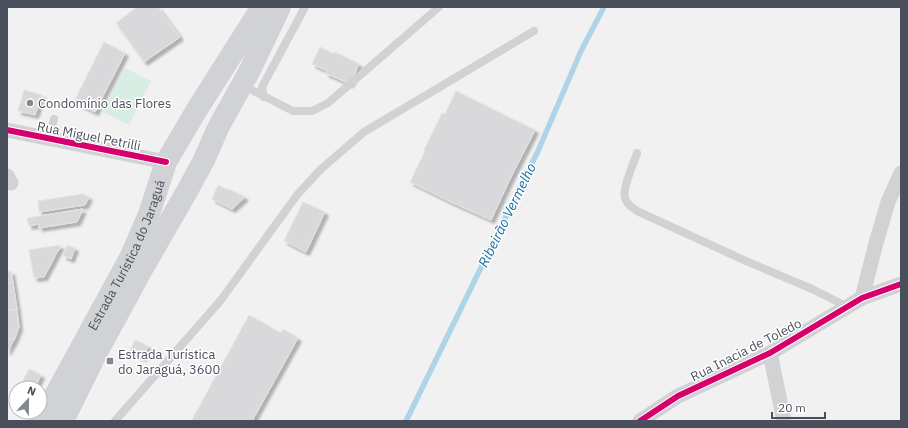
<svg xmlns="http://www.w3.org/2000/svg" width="908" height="428" viewBox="0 0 908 428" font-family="'IBM Plex Sans',sans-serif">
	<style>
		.green { fill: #d8eee4 }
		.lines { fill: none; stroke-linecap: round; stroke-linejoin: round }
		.stream { stroke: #afd4e9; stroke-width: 5.5 }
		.building { fill: #d9d9db; stroke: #e3e3e4; filter: url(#shadow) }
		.lane { stroke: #d0d2d4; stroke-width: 8 }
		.street { stroke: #d0d2d4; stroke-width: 15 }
		.secondary { stroke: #d0d2d5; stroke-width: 22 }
		.cycleway-casing { stroke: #fff; stroke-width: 8 }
		.cycleway { stroke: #d6006c; stroke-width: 6 }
		.poi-dot { fill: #848890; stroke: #fff; stroke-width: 1.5 }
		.labels { text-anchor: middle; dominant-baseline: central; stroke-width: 3; stroke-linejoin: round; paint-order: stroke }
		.poi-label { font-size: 13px; fill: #49505c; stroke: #fff; text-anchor: start }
		.street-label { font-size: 13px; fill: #49505c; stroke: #fff }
		.water-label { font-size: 14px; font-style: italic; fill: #176ea2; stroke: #fff }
	</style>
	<defs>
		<filter id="shadow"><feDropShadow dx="3.5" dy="3.5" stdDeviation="1" flood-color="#0004"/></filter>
	</defs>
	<rect width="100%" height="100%" fill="#f1f1f1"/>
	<polygon class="green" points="125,68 151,81 129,125 103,112"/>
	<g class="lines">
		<polyline class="stream" points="406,421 538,151 581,51 604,7"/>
	</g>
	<g class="building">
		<polygon points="137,7 158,7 180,37 144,62 116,23"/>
		<polygon points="104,42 125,53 95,112 74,102"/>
		<polygon points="320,47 334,54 335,52 359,64 350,84 325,73 327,71 312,64"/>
		<polygon points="24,90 42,95 35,115 18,111"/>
		<polygon points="456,91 535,130 510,179 491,220 451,202 410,182 425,151 424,150 442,113 445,114"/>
		<polygon points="218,185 228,190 229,189 245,197 232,209 212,199"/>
		<polygon points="83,194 89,197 85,205 39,212 38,201"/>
		<polygon points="303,202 325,212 306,252 284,241"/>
		<polygon points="83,209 77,222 39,228 39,224 29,226 27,218"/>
		<polygon points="61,245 44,277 34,278 29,250"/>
		<polygon points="67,245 75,248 71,259 63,256"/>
		<polygon points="11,271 13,283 7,284 7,272"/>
		<polygon points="13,283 17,309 7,311 7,284"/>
		<polygon points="17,309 19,327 15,338 8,339 7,311"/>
		<polygon points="249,315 281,333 283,329 298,338 252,421 193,421 192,420"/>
		<polygon points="15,338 7,352 7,339"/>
		<polygon points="135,340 148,346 143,358 130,351"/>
		<polygon points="29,369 41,375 35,388 19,388"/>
	</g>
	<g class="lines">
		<g class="lane">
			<polyline points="242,85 293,111 312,111 328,103 439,7"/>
			<polyline points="264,97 262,87 305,7"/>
			<polyline points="49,139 54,119"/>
			<path d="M637,153C634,163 622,188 625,198C626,204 633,208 637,211L746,261L812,289L848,307"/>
			<polyline points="115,421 221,300 297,195 321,169 364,132 534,31"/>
		</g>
		<g class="street">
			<polyline points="7,130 166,162"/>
			<polyline points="7,176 11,183"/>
			<polyline points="862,298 876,243 888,202 901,173"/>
			<polyline points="770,353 784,421"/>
			<polyline points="640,421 678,396 770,353 862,298 901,284"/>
		</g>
		<g class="secondary">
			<path id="s1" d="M41,421L131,256L149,214L166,162L196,111L262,7"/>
			<polyline points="63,421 95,356 140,273 186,193 204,160 218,128 249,72 280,7"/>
		</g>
		<g class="cycleway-casing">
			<g id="cycleway">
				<polyline points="7,130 166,162"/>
				<polyline points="640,421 678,396 770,353 862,298 901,284"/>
			</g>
		</g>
		<use href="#cycleway" class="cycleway"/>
	</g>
	<g class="poi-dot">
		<circle cx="30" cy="103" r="4"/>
		<rect x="106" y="357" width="8" height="8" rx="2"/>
	</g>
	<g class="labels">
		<g class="poi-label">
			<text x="38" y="103">Condomínio das Flores</text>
			<text x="118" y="354">Estrada Turística<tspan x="118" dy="15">do Jaraguá, 3600</tspan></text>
		</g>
		<g class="street-label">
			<text transform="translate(89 136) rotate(11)">Rua Miguel Petrilli</text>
			<text stroke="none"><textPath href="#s1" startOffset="187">Estrada Turística do Jaraguá</textPath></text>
			<text transform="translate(746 350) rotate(-27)">Rua Inacia de Toledo</text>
		</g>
		<g class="water-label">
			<text transform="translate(507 215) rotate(-64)">Ribeirão Vermelho</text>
		</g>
	</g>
	<rect width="908" height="428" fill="none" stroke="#49505c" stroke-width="16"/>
	<g transform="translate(28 400) rotate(22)"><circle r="19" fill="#ffffff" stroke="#b6b9be"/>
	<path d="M0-3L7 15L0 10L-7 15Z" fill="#848890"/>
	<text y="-6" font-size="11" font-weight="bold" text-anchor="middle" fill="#49505c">N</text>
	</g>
	<path d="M772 412v6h53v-6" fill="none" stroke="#49505c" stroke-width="2"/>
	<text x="778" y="412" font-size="12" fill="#49505c" stroke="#ffffff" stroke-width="3" paint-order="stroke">20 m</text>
</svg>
